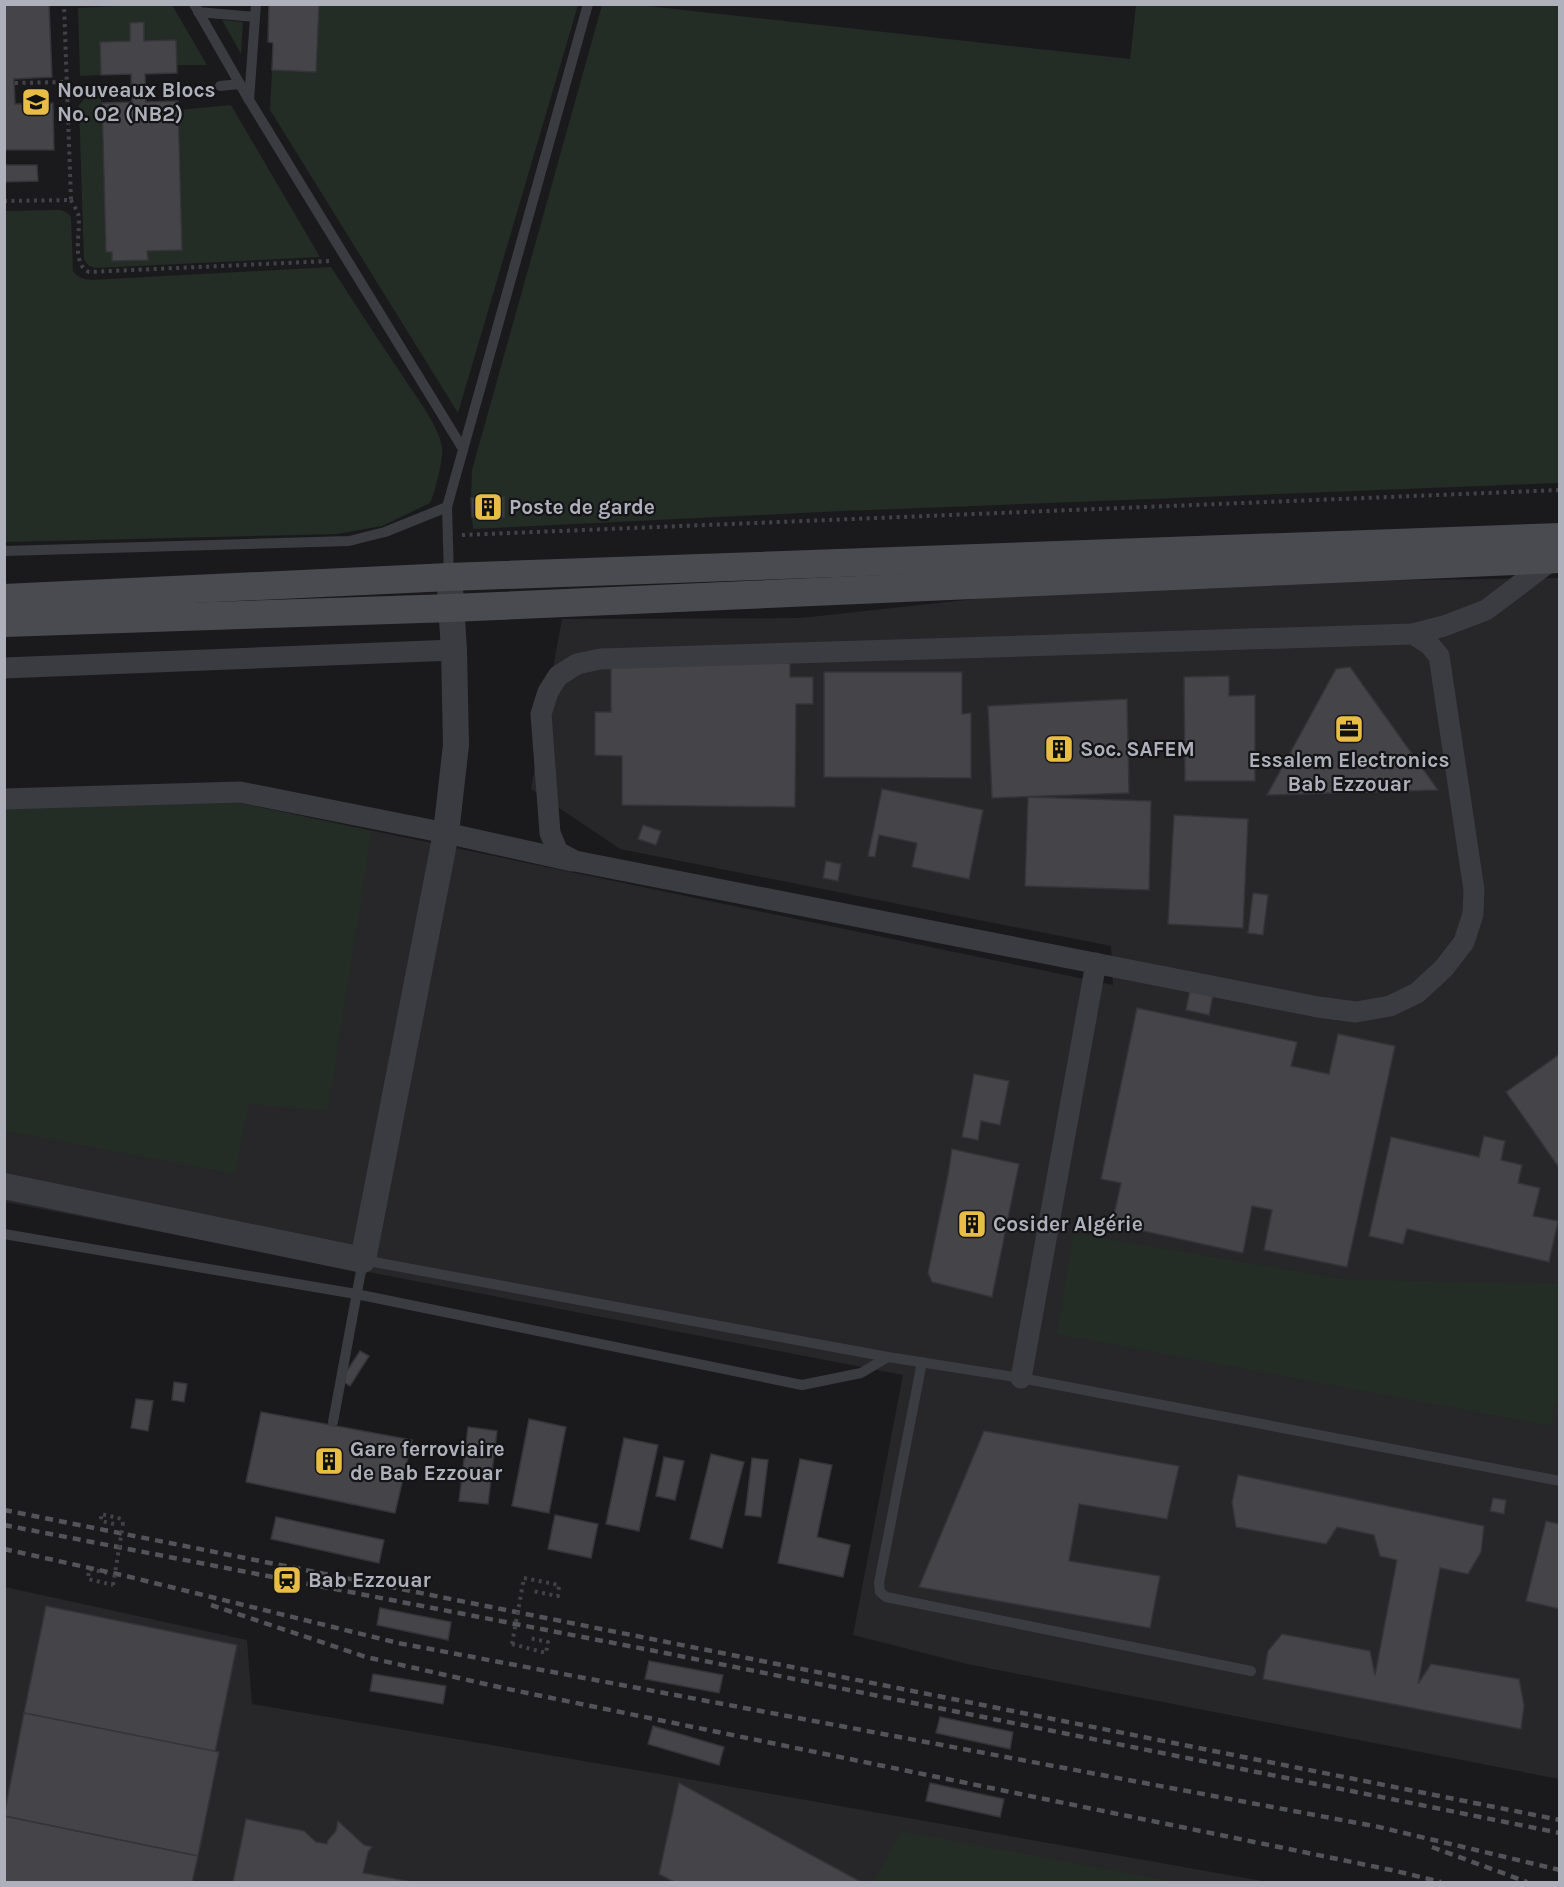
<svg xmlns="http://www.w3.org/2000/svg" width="1564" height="1887" viewBox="0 0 1564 1887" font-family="Karla,sans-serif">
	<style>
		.built { fill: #272629 }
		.green { fill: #242c26 }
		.building { fill: #454549; stroke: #353438; stroke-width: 1.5 }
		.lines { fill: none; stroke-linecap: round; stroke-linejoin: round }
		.path { stroke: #424348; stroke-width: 4; stroke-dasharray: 3 4.5; stroke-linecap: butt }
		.service { stroke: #3b3c41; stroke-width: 10 }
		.minor { stroke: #3b3c41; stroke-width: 21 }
		.tertiary { stroke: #3b3c41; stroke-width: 26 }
		.secondary { stroke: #4a4b51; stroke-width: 28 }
		.rail { stroke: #53545a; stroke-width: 4.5; stroke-dasharray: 8 6; stroke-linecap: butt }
		.path-bridge { stroke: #424348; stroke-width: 4; stroke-dasharray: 3 4.5; stroke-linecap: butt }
		.labels { text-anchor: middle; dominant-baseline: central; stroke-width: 4.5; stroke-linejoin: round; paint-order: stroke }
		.poi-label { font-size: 21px; font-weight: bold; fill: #aeb1bb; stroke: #151517; text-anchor: start }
	</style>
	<rect width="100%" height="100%" fill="#1a1a1c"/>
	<g class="built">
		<polygon points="1559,578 1559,1779 967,1664 853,1635 903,1375 5,1202 4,809 235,802 1113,985 1111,946 620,849 531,789 562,619 801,618 1113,584"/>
		<polygon points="5,1587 247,1640 252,1704 671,1776 1268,1882 5,1882"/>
	</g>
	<g class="green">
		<polygon points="137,5 172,5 207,65 177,65 176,40 144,41 144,23 130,23 130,41 100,42 101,75 80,76 78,8"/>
		<polygon points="319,5 578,5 458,413 270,110 272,70 316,72"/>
		<polygon points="602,5 638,5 1130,59 1136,5 1559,5 1559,483 843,511 473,529 472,517 504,517 504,497 471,498 472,470"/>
		<polygon points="222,20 243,22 241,54"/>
		<polygon points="94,94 101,95 106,251 112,252 112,261 148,259 147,251 182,250 179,110 231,105 320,257 96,268 89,266 84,260 79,105 87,96"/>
		<path d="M59,210L66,212L71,217L73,271C78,278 83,279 91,280L331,267C355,304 379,341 404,378C416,397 437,423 442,446C444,457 435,493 430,503L382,526L337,534L5,542V211Z"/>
		<polygon points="235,802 372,831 328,1111 249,1104 235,1174 5,1131 4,809"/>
		<polygon points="1073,1233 1343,1279 1559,1284 1559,1403 1555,1402 1551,1426 1057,1334"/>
		<polygon points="901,1831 1176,1882 873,1882"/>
	</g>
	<g class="building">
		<polygon points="4,4 49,4 52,77 14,79 15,104 53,103 54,150 4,150"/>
		<polygon points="269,4 319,4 316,72 272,70 273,43 268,42"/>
		<polygon points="144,22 144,41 176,40 177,73 145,74 146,102 178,101 182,250 147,251 148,260 112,261 112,252 106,252 102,103 132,102 131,74 101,75 100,42 130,41 130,23"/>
		<polygon points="4,165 37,165 38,181 4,182"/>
		<polygon points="504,497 504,517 472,517 471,498"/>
		<polygon points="611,660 790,663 790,677 813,677 813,704 796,704 795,807 622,805 622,756 595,755 595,712 611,712"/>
		<polygon points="1350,667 1438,790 1267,795 1336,669"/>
		<polygon points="824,672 962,672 962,714 971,713 971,778 824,777"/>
		<polygon points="1229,676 1229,696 1255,695 1255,781 1185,781 1184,677"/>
		<polygon points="1127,699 1129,793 992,798 988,706"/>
		<polygon points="882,789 983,810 969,879 912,867 917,843 879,835 875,857 868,856"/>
		<polygon points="1028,797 1151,801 1149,890 1025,886"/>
		<polygon points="1174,815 1248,819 1243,928 1168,924"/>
		<polygon points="643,825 661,831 656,845 638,839"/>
		<polygon points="826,861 841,864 838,881 823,878"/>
		<polygon points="1253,893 1268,895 1263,935 1248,933"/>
		<polygon points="1190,990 1213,995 1209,1015 1186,1010"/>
		<polygon points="1137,1008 1297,1042 1291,1066 1329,1074 1338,1034 1395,1046 1347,1267 1264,1250 1272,1210 1252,1206 1243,1253 1112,1224 1121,1183 1101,1179"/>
		<polygon points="1560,1054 1560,1169 1506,1092"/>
		<polygon points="974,1074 1009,1081 1000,1125 981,1121 978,1140 962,1137"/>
		<polygon points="1484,1136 1505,1141 1501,1160 1522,1165 1518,1183 1540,1188 1533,1216 1558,1221 1549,1262 1407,1229 1403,1244 1369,1236 1391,1137 1479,1157"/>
		<polygon points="952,1149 1019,1164 992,1297 932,1282 928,1273 948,1175"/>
		<polygon points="360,1351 369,1356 350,1386 341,1380"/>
		<polygon points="174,1382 187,1384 184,1402 172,1400"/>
		<polygon points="136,1399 153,1401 148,1431 131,1428"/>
		<polygon points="261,1412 412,1440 395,1513 246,1482"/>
		<polygon points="529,1419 566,1427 549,1513 512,1506"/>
		<polygon points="468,1427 497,1431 488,1504 459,1501"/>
		<polygon points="984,1431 1179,1466 1167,1519 1079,1504 1069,1561 1160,1576 1150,1628 919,1587"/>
		<polygon points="624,1438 658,1445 639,1531 606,1524"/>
		<polygon points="711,1454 744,1462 722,1548 690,1539"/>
		<polygon points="664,1457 684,1461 675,1500 656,1496"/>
		<polygon points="752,1458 768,1460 761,1517 745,1515"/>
		<polygon points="800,1459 832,1465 817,1537 850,1545 843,1577 778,1563"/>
		<polygon points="1238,1475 1484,1526 1481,1552 1468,1574 1440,1568 1418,1684 1431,1664 1519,1679 1524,1705 1521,1729 1263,1679 1268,1651 1282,1634 1370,1651 1375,1675 1397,1560 1380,1556 1374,1535 1337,1527 1326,1544 1236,1527 1232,1502"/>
		<polygon points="1493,1498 1506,1500 1504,1514 1490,1511"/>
		<polygon points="555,1515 598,1524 591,1558 548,1549"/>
		<polygon points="276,1517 384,1540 379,1563 271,1539"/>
		<polygon points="1546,1521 1560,1524 1560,1609 1526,1601"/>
		<polygon points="46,1606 237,1645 215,1752 24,1713"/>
		<polygon points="380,1608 451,1622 448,1640 377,1625"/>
		<polygon points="649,1661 723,1675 719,1693 645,1679"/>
		<polygon points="373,1674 446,1686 443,1704 370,1691"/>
		<polygon points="24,1713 219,1752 198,1856 4,1816"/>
		<polygon points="940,1717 1013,1732 1010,1749 936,1733"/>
		<polygon points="653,1726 724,1747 719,1765 648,1744"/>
		<polygon points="679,1783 861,1882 674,1882 659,1874"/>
		<polygon points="930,1783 1004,1799 1000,1817 926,1801"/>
		<polygon points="4,1816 198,1856 192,1882 4,1882"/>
		<polygon points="246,1819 304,1831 316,1842 327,1844 328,1840 336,1831 338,1821 364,1845 372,1847 368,1852 363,1873 412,1882 233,1882"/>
	</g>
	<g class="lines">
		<g class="path">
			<polyline points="15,83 67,82"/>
			<path d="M71,200C73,204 76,209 78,213C82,230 70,263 89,272L330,261"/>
			<polyline points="4,201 71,200 64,4"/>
			<polyline points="462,535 1560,490"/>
			<polyline points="114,1524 101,1521 101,1514 122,1519 123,1524"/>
			<polyline points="107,1573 89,1569 88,1579 113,1585"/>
			<polyline points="524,1578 559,1585 558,1596 532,1591"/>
			<polyline points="512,1644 546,1653 548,1642 529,1638"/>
		</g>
		<g class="service">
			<polyline points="194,4 249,100 463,449"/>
			<polyline points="198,12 255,17"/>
			<polyline points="220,86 240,84"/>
			<polyline points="249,100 256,4"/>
			<polyline points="4,551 349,541 385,532 447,507"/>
			<polyline points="449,577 447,507 588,4"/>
			<polyline points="4,1234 356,1294 802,1385 861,1373 888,1357"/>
			<polyline points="922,1362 879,1583 880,1592 886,1597 1251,1671"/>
			<polyline points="333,1422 363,1260 888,1357 1021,1378 1560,1481"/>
		</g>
		<g class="minor">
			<polygon points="1413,634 1429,644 1439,656 1474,890 1473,914 1464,942 1444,968 1417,993 1390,1006 1356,1012 1318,1007 575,861 558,852 550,833 541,714 548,692 558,676 577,664 600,659"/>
			<polyline points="1413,634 1444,626 1486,610 1556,557"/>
			<polyline points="4,668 454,650"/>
			<polyline points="4,799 240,792 446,833 572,861"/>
			<polyline points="1021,1378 1096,963"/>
		</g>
		<polyline class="tertiary" points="4,1186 363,1260 446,833 456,745 454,650 450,588"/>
		<g class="secondary">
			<polyline points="4,598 449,577 1560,537"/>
			<polyline points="4,623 451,608 1560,559"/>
		</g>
		<g class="rail">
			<polyline points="4,1510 1560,1820"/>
			<polyline points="4,1525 660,1652 1560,1833"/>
			<polyline points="4,1549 126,1576 398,1643 1379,1827 1560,1870"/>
			<polyline points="211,1605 366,1657 503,1688 1396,1871 1441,1882"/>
			<polyline points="1432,1847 1527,1882"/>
		</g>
		<g class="path-bridge">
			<polyline points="113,1585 123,1524"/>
			<polyline points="512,1644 524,1578"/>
		</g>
	</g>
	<defs>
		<g id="university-square" transform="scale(1.5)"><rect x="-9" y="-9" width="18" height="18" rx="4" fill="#e8bd46" stroke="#151517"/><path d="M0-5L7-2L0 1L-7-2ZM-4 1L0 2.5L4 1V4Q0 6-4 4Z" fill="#111"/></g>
		<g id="building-square" transform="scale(1.5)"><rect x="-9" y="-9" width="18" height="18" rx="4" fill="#e8bd46" stroke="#151517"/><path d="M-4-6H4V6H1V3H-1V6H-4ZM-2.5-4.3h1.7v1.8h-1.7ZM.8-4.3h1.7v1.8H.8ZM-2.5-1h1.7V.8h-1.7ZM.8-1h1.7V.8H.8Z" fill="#111"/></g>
		<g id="office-square" transform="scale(1.5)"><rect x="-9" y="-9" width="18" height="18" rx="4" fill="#e8bd46" stroke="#151517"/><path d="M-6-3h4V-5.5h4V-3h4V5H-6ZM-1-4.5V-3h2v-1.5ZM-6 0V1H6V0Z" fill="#111"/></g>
		<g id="station-square" transform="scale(1.5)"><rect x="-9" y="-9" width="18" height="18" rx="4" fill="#e8bd46" stroke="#151517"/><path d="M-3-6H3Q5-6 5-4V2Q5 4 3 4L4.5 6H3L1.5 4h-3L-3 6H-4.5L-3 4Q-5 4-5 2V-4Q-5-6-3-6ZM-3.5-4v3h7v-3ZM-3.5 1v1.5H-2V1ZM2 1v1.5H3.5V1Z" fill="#111"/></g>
	</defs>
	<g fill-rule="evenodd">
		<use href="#university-square" x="36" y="102"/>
		<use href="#building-square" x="488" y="507"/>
		<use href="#office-square" x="1349" y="729"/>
		<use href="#building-square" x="1059" y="749"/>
		<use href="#building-square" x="972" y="1224"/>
		<use href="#building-square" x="329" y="1461"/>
		<use href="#station-square" x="287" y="1580"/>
	</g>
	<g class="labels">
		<g class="poi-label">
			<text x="57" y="90">Nouveaux Blocs<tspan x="57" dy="24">No. 02 (NB2)</tspan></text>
			<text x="509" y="507">Poste de garde</text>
			<text x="1080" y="749">Soc. SAFEM</text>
			<text x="1349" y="760" text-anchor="middle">Essalem Electronics<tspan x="1349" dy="24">Bab Ezzouar</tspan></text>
			<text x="993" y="1224">Cosider Algérie</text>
			<text x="350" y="1449">Gare ferroviaire<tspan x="350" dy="24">de Bab Ezzouar</tspan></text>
			<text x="308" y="1580">Bab Ezzouar</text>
		</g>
	</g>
	<rect width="1564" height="1887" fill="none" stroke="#aeb1bb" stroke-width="12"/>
</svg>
